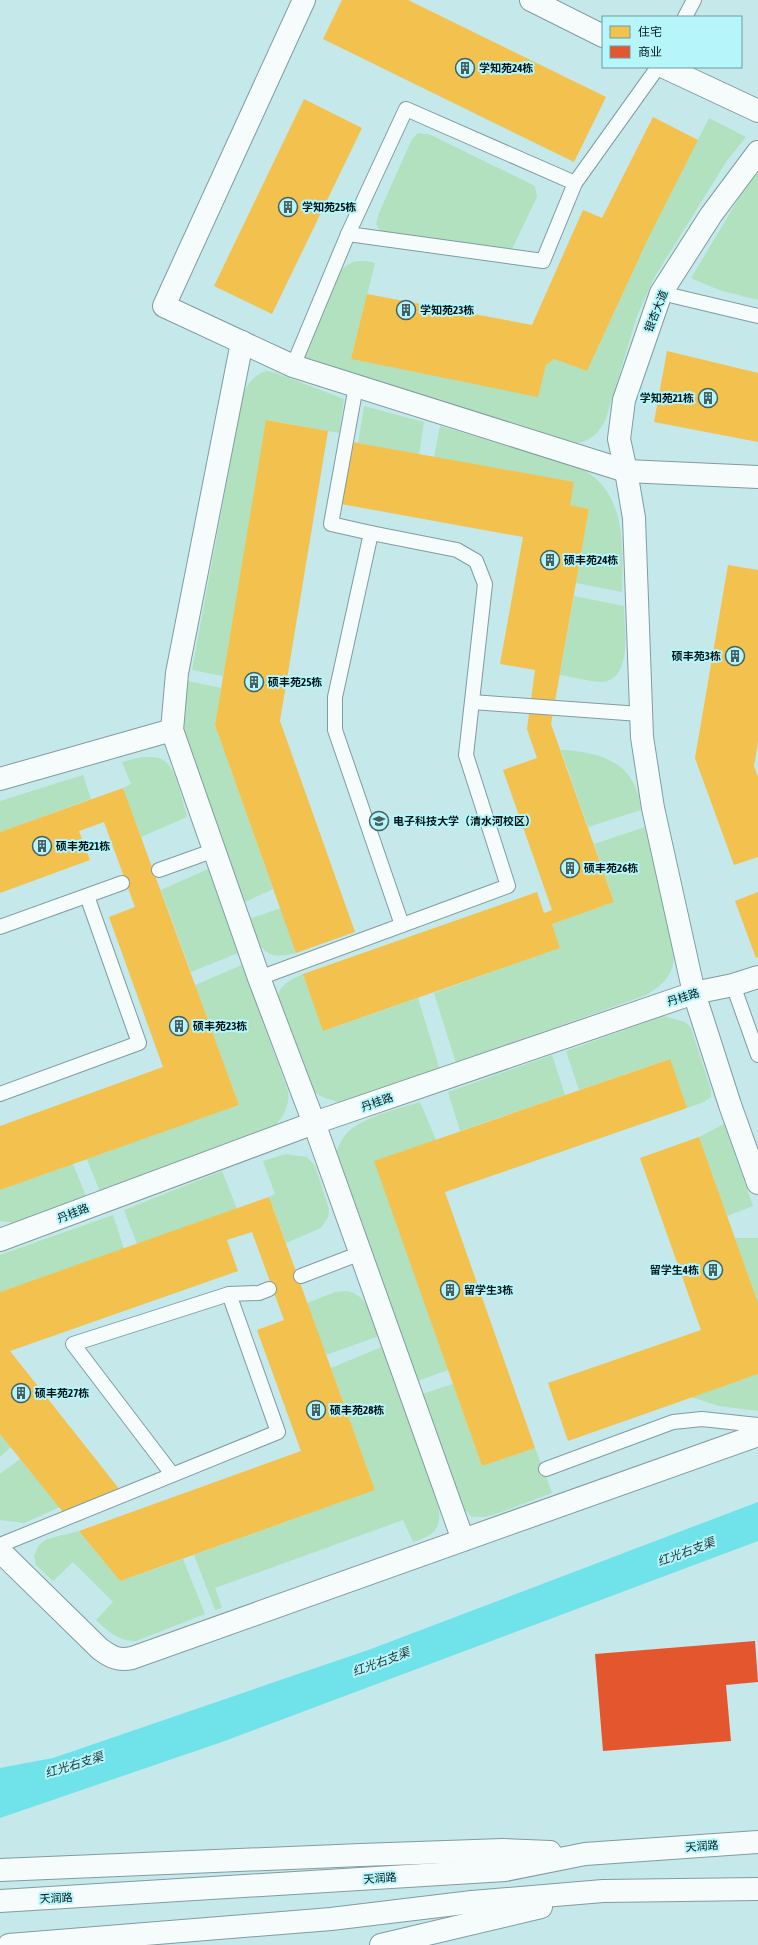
<svg xmlns="http://www.w3.org/2000/svg" width="758" height="1945" viewBox="0 0 758 1945" font-family="'Asap Condensed','Noto Sans SC',sans-serif">
	<style>
		.green { fill: #b1e1be }
		.water { fill: #70e2ea }
		.homes { fill: #f2c14e }
		.shops { fill: #e4572e }
		.lines { fill: none; stroke-linecap: round; stroke-linejoin: round }
		.service-casing { stroke: #809c9f; stroke-width: 16 }
		.minor-casing { stroke: #809c9f; stroke-width: 24 }
		.primary-casing { stroke: #809c9f; stroke-width: 24 }
		.service { stroke: #f6fcfc; stroke-width: 14 }
		.minor { stroke: #f6fcfc; stroke-width: 22 }
		.primary { stroke: #f6fcfc; stroke-width: 22 }
		.labels { text-anchor: middle; dominant-baseline: central; stroke-width: 4; stroke-linejoin: round; paint-order: stroke }
		.poi-label { font-size: 11px; font-weight: bold; fill: #001719; stroke: #b6f5fa; text-anchor: start }
		.street-label { font-size: 11px; fill: #001719; stroke: #b6f5fa }
		.water-label { font-size: 12px; font-style: italic; fill: #21393b; stroke: #b6f5fa }
	</style>
	<rect width="100%" height="100%" fill="#c5e8eb"/>
	<g class="green">
		<path d="M709,118L746,137L726,162L654,278L637,316L606,418C599,435 588,443 569,444L301,361L340,271C352,260 360,259 375,263L351,359L537,396L546,365L554,359L587,371L647,241Z"/>
		<polygon points="418,133 431,135 535,186 537,197 511,251 380,231 376,224 379,213 412,139"/>
		<polygon points="758,172 758,300 719,290 691,278 745,188"/>
		<path d="M266,371L273,372L344,399L339,433L267,420L223,676L192,670L243,395C247,384 254,375 266,371Z"/>
		<polygon points="364,406 424,422 419,455 358,443"/>
		<path d="M440,426L578,467C627,490 623,546 622,592L576,583L589,509L570,505L434,457Z"/>
		<path d="M574,596L624,606C624,627 634,682 600,682C587,681 573,677 560,675Z"/>
		<polygon points="188,681 221,688 215,725 273,889 243,903 183,727"/>
		<path d="M561,750C590,751 625,758 636,789C639,795 640,803 641,810L588,827Z"/>
		<path d="M142,757C151,757 159,756 166,762C177,771 183,804 187,817L141,837L123,788L131,784L122,762Z"/>
		<polygon points="83,775 91,799 0,832 0,801"/>
		<path d="M645,827L674,948C675,973 666,983 646,995L456,1063L434,993L560,948L552,924L614,902L594,844Z"/>
		<polygon points="208,869 238,953 191,972 161,890"/>
		<path d="M281,908L296,953C263,962 259,946 249,919Z"/>
		<path d="M242,965L288,1091C290,1109 281,1121 268,1132L100,1192L87,1159L239,1105L195,985Z"/>
		<path d="M303,974L324,1031L418,998L440,1070C418,1078 360,1104 339,1102C329,1100 322,1097 314,1092L277,998C281,983 290,980 303,974Z"/>
		<polygon points="664,1016 685,1022 691,1028 711,1090 711,1097 704,1102 687,1108 669,1059 579,1090 566,1051"/>
		<polygon points="552,1055 565,1095 460,1131 448,1092"/>
		<path d="M420,1102L436,1140L375,1161L448,1370L415,1382L335,1155C338,1148 341,1140 346,1134C362,1117 398,1109 420,1102Z"/>
		<polygon points="724,1124 753,1206 727,1216 699,1137"/>
		<polygon points="286,1154 307,1157 315,1166 329,1209 328,1217 321,1228 286,1243 269,1197 275,1194 263,1161"/>
		<polygon points="73,1164 86,1196 16,1223 0,1221 0,1190"/>
		<polygon points="222,1171 237,1209 137,1244 124,1210"/>
		<polygon points="113,1215 124,1249 0,1292 0,1255"/>
		<polygon points="735,1238 758,1238 758,1303"/>
		<path d="M347,1291C369,1296 373,1317 379,1336L326,1355L307,1303L335,1292Z"/>
		<path d="M384,1346L438,1506C443,1529 433,1536 413,1542L403,1520L215,1588L222,1608L215,1610L194,1555L375,1490L331,1368Z"/>
		<polygon points="758,1374 758,1411 719,1406 691,1397"/>
		<polygon points="453,1384 482,1466 535,1448 552,1493 499,1513 485,1517 472,1517 463,1508 422,1394"/>
		<polygon points="0,1434 11,1447 0,1457"/>
		<polygon points="20,1459 60,1507 24,1523 0,1520 0,1474"/>
		<path d="M79,1531L120,1581L183,1559L205,1614L136,1641C118,1641 109,1632 96,1620L113,1602L73,1562L53,1581L36,1565L34,1556L39,1545L47,1539Z"/>
	</g>
	<polygon class="water" points="758,1502 758,1541 219,1743 0,1818 0,1768 53,1758 371,1649"/>
	<g class="homes">
		<polygon points="342,0 408,0 606,97 574,162 323,39"/>
		<polygon points="304,99 362,128 272,314 214,286"/>
		<polygon points="653,117 698,140 647,241 587,371 554,359 546,365 538,397 351,359 367,294 532,325 583,210 602,218"/>
		<polygon points="667,351 758,373 758,442 654,422"/>
		<polygon points="266,420 328,431 280,721 355,932 296,953 215,725"/>
		<polygon points="352,442 574,482 570,505 589,509 551,724 614,902 552,924 560,948 323,1031 303,974 537,892 544,913 552,910 503,770 537,758 527,729 535,670 500,664 523,537 341,504"/>
		<polygon points="728,565 758,570 758,742 754,766 758,777 758,857 734,865 695,758"/>
		<polygon points="123,788 239,1105 0,1190 0,1126 163,1067 109,917 135,907 104,822 79,831 90,860 0,893 0,832"/>
		<polygon points="758,892 758,957 756,958 735,901"/>
		<polygon points="670,1059 687,1108 445,1192 535,1448 482,1466 374,1161"/>
		<polygon points="699,1137 758,1303 758,1374 568,1441 548,1383 701,1330 640,1158"/>
		<polygon points="269,1197 375,1490 120,1581 79,1531 301,1451 257,1330 284,1320 252,1232 227,1240 238,1271 10,1351 120,1490 63,1512 0,1434 0,1292"/>
	</g>
	<polygon class="shops" points="755,1641 758,1682 726,1685 731,1741 603,1751 595,1654"/>
	<g class="lines">
		<g class="service-casing">
			<g id="service">
				<polyline points="685,17 694,0"/>
				<polyline points="348,234 543,261 575,183 658,67"/>
				<polyline points="661,293 758,316"/>
				<polyline points="293,366 348,234 406,109 575,183"/>
				<polyline points="371,533 335,697 335,730 402,925"/>
				<polyline points="472,702 640,714"/>
				<polyline points="159,870 215,850"/>
				<polyline points="0,927 122,883"/>
				<polyline points="259,978 508,886 466,755 485,584 476,561 457,550 371,533 331,524 356,386"/>
				<polyline points="733,985 758,1055"/>
				<polyline points="0,1094 139,1043 87,896"/>
				<polyline points="301,1276 361,1253"/>
				<polyline points="546,1469 673,1422 702,1419 758,1425"/>
				<polyline points="172,1474 73,1344 229,1294 259,1293 269,1289"/>
				<polyline points="0,1545 278,1432 229,1294"/>
			</g>
		</g>
		<g class="minor-casing">
			<g id="minor">
				<polyline points="304,0 164,306 293,366 626,471 758,477"/>
				<polyline points="531,0 603,36"/>
				<polyline points="664,67 758,111"/>
				<polyline points="758,152 711,215 661,293 624,400 619,439 626,471 634,518 642,737 653,808 694,993 730,1105 758,1183"/>
				<polyline points="242,342 177,673 172,730 259,978 314,1123 463,1540"/>
				<polyline points="0,779 172,730"/>
				<polyline points="0,1240 314,1123 694,993 733,985 758,977"/>
				<path d="M0,1551L100,1649C111,1657 118,1661 132,1658L758,1435"/>
			</g>
		</g>
		<g class="primary-casing">
			<g id="primary">
				<polyline points="0,1870 361,1855 503,1850 550,1852"/>
				<polyline points="0,1901 505,1870 585,1854 758,1842"/>
				<polyline points="9,1945 331,1919 472,1902 603,1891 758,1889"/>
				<polyline points="381,1945 541,1907"/>
			</g>
		</g>
		<use href="#service" class="service"/>
		<use href="#minor" class="minor"/>
		<use href="#primary" class="primary"/>
	</g>
	<defs>
		<g id="building-ring" transform="scale(1)"><circle r="9.5" fill="#b6f5fa" stroke="#456062" stroke-width="1.5"/><path d="M-4-6H4V6H1V3H-1V6H-4ZM-2.5-4.3h1.7v1.8h-1.7ZM.8-4.3h1.7v1.8H.8ZM-2.5-1h1.7V.8h-1.7ZM.8-1h1.7V.8H.8Z" fill="#456062"/></g>
		<g id="university-ring" transform="scale(1)"><circle r="9.5" fill="#b6f5fa" stroke="#456062" stroke-width="1.5"/><path d="M0-5L7-2L0 1L-7-2ZM-4 1L0 2.5L4 1V4Q0 6-4 4Z" fill="#456062"/></g>
	</defs>
	<g fill-rule="evenodd">
		<use href="#building-ring" x="465" y="68"/>
		<use href="#building-ring" x="288" y="207"/>
		<use href="#building-ring" x="406" y="310"/>
		<use href="#building-ring" x="708" y="398"/>
		<use href="#building-ring" x="550" y="560"/>
		<use href="#building-ring" x="735" y="656"/>
		<use href="#building-ring" x="254" y="682"/>
		<use href="#university-ring" x="379" y="821"/>
		<use href="#building-ring" x="42" y="846"/>
		<use href="#building-ring" x="570" y="868"/>
		<use href="#building-ring" x="179" y="1026"/>
		<use href="#building-ring" x="713" y="1270"/>
		<use href="#building-ring" x="450" y="1290"/>
		<use href="#building-ring" x="21" y="1393"/>
		<use href="#building-ring" x="316" y="1410"/>
	</g>
	<g class="labels">
		<g class="poi-label">
			<text x="479" y="68">学知苑24栋</text>
			<text x="302" y="207">学知苑25栋</text>
			<text x="420" y="310">学知苑23栋</text>
			<text x="694" y="398" text-anchor="end">学知苑21栋</text>
			<text x="564" y="560">硕丰苑24栋</text>
			<text x="721" y="656" text-anchor="end">硕丰苑3栋</text>
			<text x="268" y="682">硕丰苑25栋</text>
			<text x="393" y="821">电子科技大学（清水河校区）</text>
			<text x="56" y="846">硕丰苑21栋</text>
			<text x="584" y="868">硕丰苑26栋</text>
			<text x="193" y="1026">硕丰苑23栋</text>
			<text x="699" y="1270" text-anchor="end">留学生4栋</text>
			<text x="464" y="1290">留学生3栋</text>
			<text x="35" y="1393">硕丰苑27栋</text>
			<text x="330" y="1410">硕丰苑28栋</text>
		</g>
		<g class="street-label">
			<text transform="translate(656 311) rotate(-68)">银杏大道</text>
			<text transform="translate(683 997) rotate(-17)">丹桂路</text>
			<text transform="translate(377 1102) rotate(-19)">丹桂路</text>
			<text transform="translate(73 1213) rotate(-21)">丹桂路</text>
			<text transform="translate(702 1846) rotate(-4)">天润路</text>
			<text transform="translate(380 1878) rotate(-4)">天润路</text>
			<text transform="translate(56 1898) rotate(-3)">天润路</text>
		</g>
		<g class="water-label">
			<text transform="translate(686 1552) rotate(-20)">红光右支渠</text>
			<text transform="translate(381 1662) rotate(-20)">红光右支渠</text>
			<text transform="translate(74 1765) rotate(-17)">红光右支渠</text>
		</g>
	</g>
	<rect x="602" y="16" width="140" height="52" fill="#b6f5fa" stroke="#6d9ca0"/>
	<rect x="610" y="26" width="20" height="12" fill="#f2c14e" stroke="#6d9ca0"/>
	<text x="638" y="36" font-size="12" fill="#001719">住宅</text>
	<rect x="610" y="46" width="20" height="12" fill="#e4572e" stroke="#6d9ca0"/>
	<text x="638" y="56" font-size="12" fill="#001719">商业</text>
</svg>
